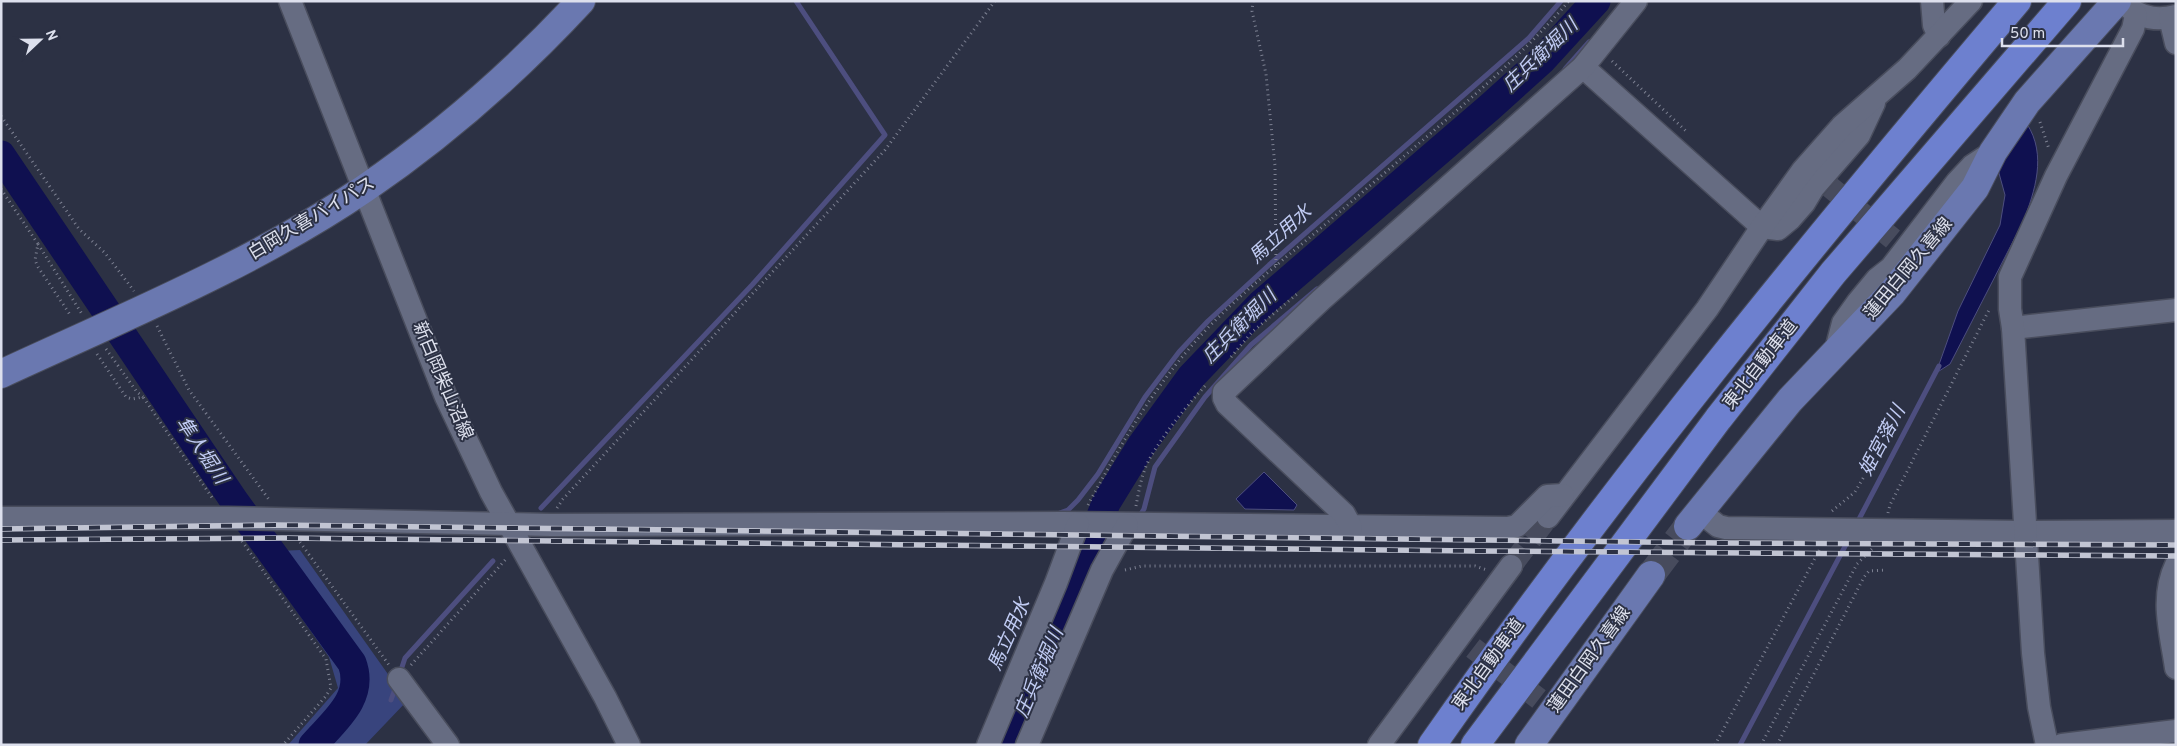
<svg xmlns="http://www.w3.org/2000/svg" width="2177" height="746" viewBox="0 0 2177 746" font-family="Overpass,'Noto Sans JP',sans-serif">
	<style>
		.green { fill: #38447d }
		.water { fill: #0f1050; stroke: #4d4e7f }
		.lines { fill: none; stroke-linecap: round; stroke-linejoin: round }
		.stream { stroke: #4d4e7f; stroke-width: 5 }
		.river { stroke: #0f1050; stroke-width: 29 }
		.minor-tunnel { stroke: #474b5d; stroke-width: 22; stroke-dasharray: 22 11; stroke-linecap: butt }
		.major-tunnel { stroke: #474b5d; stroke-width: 28; stroke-dasharray: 28 14; stroke-linecap: butt }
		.minor-casing { stroke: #494d5d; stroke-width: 25 }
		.major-casing { stroke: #494d5d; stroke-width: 30 }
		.highway-casing { stroke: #494d5d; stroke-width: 30 }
		.path { stroke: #7d8192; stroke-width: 3; stroke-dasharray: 1 4; stroke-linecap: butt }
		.minor { stroke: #666c82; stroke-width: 22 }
		.major { stroke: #6a78b0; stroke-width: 28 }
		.highway { stroke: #6d80cf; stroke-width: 28 }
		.rail-casing { stroke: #c2c5d3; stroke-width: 5.5 }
		.rail { stroke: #2c3144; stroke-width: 4; stroke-dasharray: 11; stroke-linecap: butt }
		.labels { text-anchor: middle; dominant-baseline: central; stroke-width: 4; stroke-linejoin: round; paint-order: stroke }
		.street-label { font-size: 18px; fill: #dde0ed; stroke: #2c3144 }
		.water-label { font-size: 19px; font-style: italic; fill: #c0cbf3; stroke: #2c3144 }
	</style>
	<rect width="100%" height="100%" fill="#2c3144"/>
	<polygon class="green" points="300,550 407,701 365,745 288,745 338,688 329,657 255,552"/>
	<g class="water">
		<path d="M2027,124C2047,155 2035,191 2023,222L1950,364L1936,373L1958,311L2000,225L2005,195L1997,166Z"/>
		<polygon points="1264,472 1297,505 1294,510 1245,509 1236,499"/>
	</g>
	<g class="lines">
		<g class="stream">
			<polyline points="1565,69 1589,42"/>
			<polyline points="541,508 752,285 885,135 796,1"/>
			<polyline points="1057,514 1068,510 1078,500 1098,474 1145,397 1179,352 1208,321 1269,265 1529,38 1561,1"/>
			<polyline points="1139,517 1144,509 1155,467 1205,397 1251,345 1317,289"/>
			<polyline points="1857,523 1939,366"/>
			<polyline points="400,673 405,658 493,561"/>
			<polyline points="391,700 396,686"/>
			<polyline points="1740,745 1851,535"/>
		</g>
		<g class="river">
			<path d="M1,155L235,502L352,663C365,698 334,721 313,745"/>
			<polyline points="1010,745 1050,650 1106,503 1141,446 1191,377 1261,304 1490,107 1542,60 1596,1"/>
		</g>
		<g class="minor-tunnel">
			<polyline points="1830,187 1893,239"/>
			<polyline points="1511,566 1548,517"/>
			<polyline points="1473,648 1539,699"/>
		</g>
		<polyline class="major-tunnel" points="1651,575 1688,526"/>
		<g class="minor-casing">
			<g id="minor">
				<polyline points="290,1 446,397 491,492 605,697 629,745"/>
				<polyline points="1932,1 1934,25 1939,36"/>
				<path d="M2126,5C2140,18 2157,21 2176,16"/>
				<polyline points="2170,18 2176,43"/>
				<polyline points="1583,67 1762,227 1778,229 1790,219 1804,203 1813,188 1859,135 1874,103"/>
				<polyline points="2013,328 2176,310"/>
				<polyline points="1836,350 1843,323 1858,302 1877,279 1891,268 1957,182 1972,166 1993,152"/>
				<polyline points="1699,511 1718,526 1726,528 2025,532 2176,531"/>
				<polyline points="1548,517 1707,309 1762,227 1803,170 1842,126 1907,69 1971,1"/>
				<polyline points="1,518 228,518 551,525 1063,523 1508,528 1517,526 1547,496 1563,495"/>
				<polyline points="1351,527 1344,514 1227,404 1224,398 1224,392 1321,300 1583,67 1636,1"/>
				<path d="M2176,565C2160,598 2171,633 2176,668"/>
				<polyline points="399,679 448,745"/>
				<polyline points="988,745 1056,583 1078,524"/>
				<polyline points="1027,745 1102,570 1127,525"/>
				<polyline points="1379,745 1511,566"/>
				<polyline points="2047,745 2039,707 2033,653 2013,328 2010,309 2010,277 2056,176 2133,29 2136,15"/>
				<polyline points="2062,745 2176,731"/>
			</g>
		</g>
		<g class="major-casing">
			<g id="major">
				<path d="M1,374C124,317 252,265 364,189C443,135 516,71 581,1"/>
				<polyline points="1688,526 1790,400 1892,293 1975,188 1993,152 2027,102 2117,1"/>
				<polyline points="1529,745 1651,575"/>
			</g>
		</g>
		<g class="highway-casing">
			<g id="highway">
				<path d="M1432,745C1613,486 1813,242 2017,1"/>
				<polyline points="1475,745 1718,419 1833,273 2067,1"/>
			</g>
		</g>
		<g class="path">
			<polyline points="1253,1 1252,11 1266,74 1275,166 1276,265"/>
			<polyline points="1612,61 1687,132"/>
			<polyline points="1,116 79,229 105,253 134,291"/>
			<polyline points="2040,122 2049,149"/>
			<polyline points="1,189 38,244 35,260 38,267 71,316"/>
			<polyline points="38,244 82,314"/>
			<polyline points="157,326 189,390 270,501"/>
			<polyline points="106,349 137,392 143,397"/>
			<polyline points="97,354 126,397 132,399 143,397 213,499"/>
			<polyline points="1231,357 1252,332 1297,294 1299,294"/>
			<path d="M1088,505C1117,451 1147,398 1188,350C1225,306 1271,270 1315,233C1354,200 1391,167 1430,134C1478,92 1527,50 1569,1"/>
			<path d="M1136,506C1139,490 1142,472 1150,458C1165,432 1185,408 1205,386"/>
			<polyline points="557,508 563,499 885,150 995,1"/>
			<polyline points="1832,511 1855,492 1865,475"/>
			<polyline points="1888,513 1890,505 1990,308"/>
			<polyline points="239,537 326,659 331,688 326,696 283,745"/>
			<polyline points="297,538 389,665"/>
			<polyline points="1125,570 1142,566 1475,566 1487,570"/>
			<polyline points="411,665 507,558"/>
			<polyline points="1715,745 1821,547"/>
			<polyline points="1761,745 1857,564 1872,549"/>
			<polyline points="1777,745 1864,577 1869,571 1885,570"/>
		</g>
		<use href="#minor" class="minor"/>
		<use href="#major" class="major"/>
		<use href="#highway" class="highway"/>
		<g class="rail-casing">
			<g id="rail">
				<polyline points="1,529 275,525 1720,543 2176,545"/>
				<polyline points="1,540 282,538 1477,551 2176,556"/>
			</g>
		</g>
		<use href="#rail" class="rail"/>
	</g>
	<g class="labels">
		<g class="street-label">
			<text transform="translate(312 219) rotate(-31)">白岡久喜バイパス</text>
			<text transform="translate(1909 269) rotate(-50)">蓮田白岡久喜線</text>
			<text transform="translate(1761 365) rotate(-52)">東北自動車道</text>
			<text transform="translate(442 381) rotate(67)">新白岡柴山沼線</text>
			<text transform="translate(1590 660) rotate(-54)">蓮田白岡久喜線</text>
			<text transform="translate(1489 665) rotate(-54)">東北自動車道</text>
		</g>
		<g class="water-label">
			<text transform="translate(1541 56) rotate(-44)">庄兵衛堀川</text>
			<text transform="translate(1281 235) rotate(-42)">馬立用水</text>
			<text transform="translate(1240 327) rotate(-45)">庄兵衛堀川</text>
			<text transform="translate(1883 441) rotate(-62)">姫宮落川</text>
			<text transform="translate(201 451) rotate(56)">隼人堀川</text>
			<text transform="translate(1010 635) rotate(-66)">馬立用水</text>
			<text transform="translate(1040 673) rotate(-67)">庄兵衛堀川</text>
		</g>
	</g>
	<rect width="2177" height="746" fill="none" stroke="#dde0ed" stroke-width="5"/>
	<g transform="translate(40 40) rotate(68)" stroke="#2c3144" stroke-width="4" paint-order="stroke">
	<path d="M0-4L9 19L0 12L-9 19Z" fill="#dde0ed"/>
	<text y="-8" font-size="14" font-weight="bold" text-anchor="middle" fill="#dde0ed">N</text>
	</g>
	<path d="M2002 38v8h121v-8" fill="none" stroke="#dde0ed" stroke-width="2.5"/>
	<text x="2010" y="38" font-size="15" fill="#dde0ed" stroke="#2c3144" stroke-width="4" paint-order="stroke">50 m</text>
</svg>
